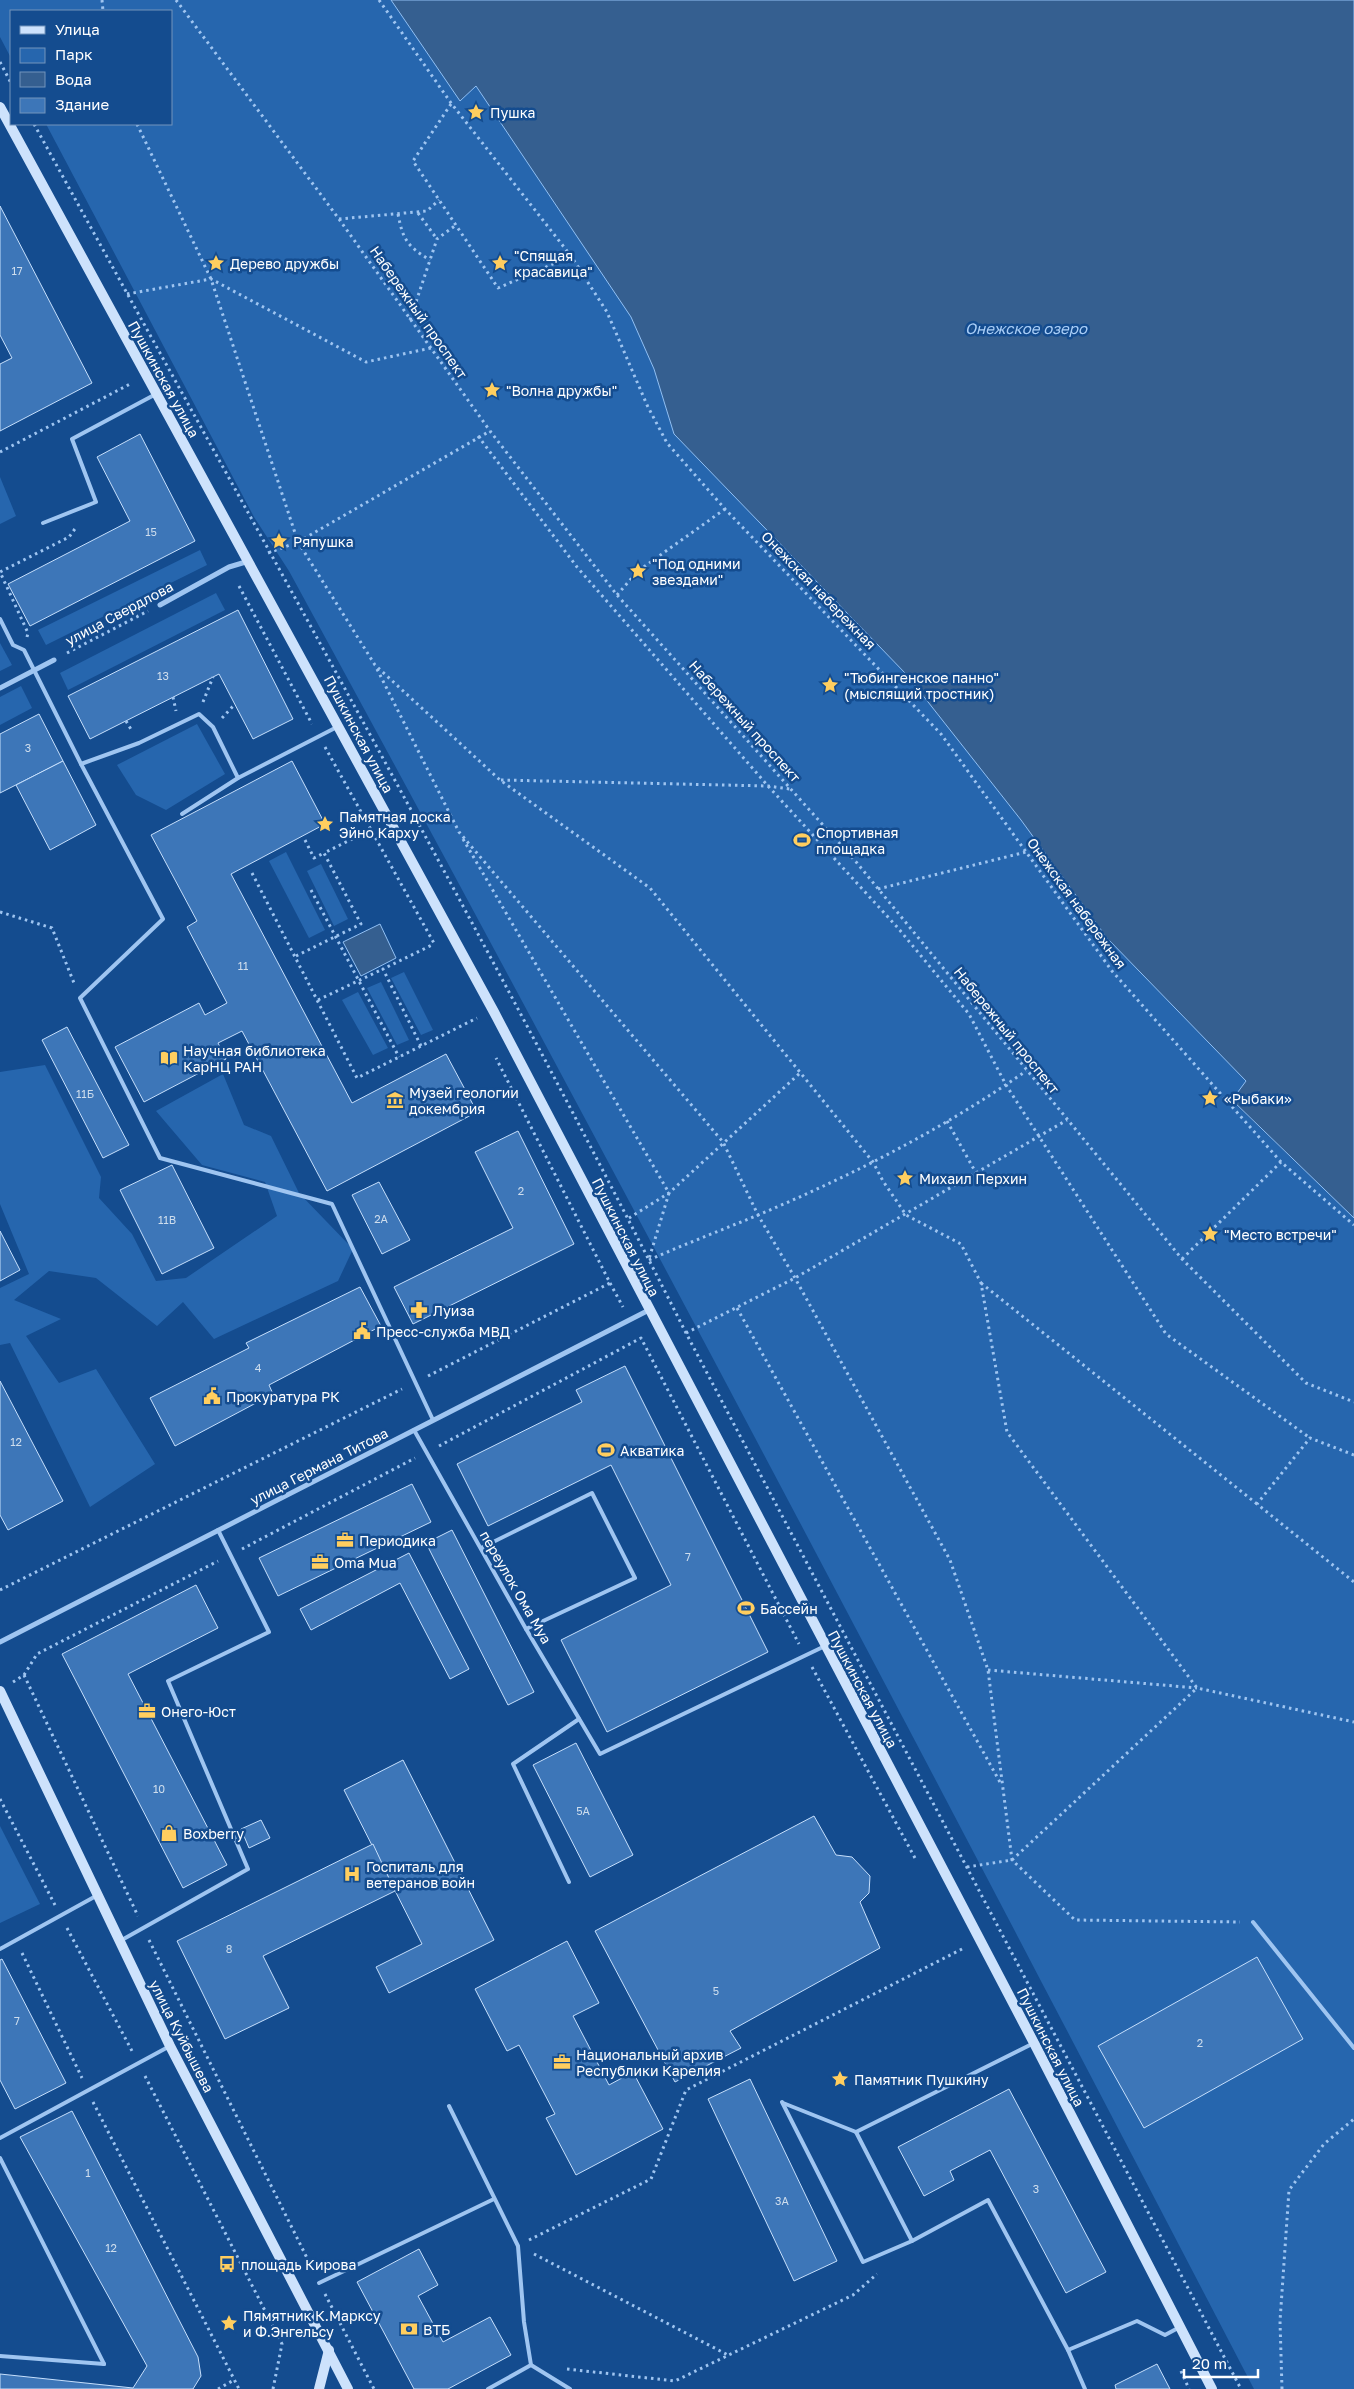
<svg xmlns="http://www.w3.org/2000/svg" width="1354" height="2389" viewBox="0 0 1354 2389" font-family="'Golos Text',sans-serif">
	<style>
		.green { fill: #2666ae }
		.water { fill: #355f90; stroke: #91c0f4 }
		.building { fill: #3d76b8; stroke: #c6dffc }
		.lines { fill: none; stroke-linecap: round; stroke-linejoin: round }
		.path { stroke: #9fc5f1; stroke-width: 3; stroke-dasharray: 2.5 4; stroke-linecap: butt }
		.lane { stroke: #9fc5f1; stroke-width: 4 }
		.street { stroke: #9fc5f1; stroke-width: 5 }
		.secondary { stroke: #cde2fc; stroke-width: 10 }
		.labels { text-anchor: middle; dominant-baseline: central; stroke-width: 5; stroke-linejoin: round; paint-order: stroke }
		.number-label { font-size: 11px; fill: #cedded }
		.poi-label { font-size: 14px; fill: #fff; stroke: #144c8f; text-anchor: start }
		.street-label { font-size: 14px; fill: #fff; stroke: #144c8f }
		.water-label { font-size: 15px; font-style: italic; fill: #abcff8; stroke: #144c8f }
	</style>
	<rect width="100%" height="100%" fill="#144c8f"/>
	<g class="green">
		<path d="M0,0H391L460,100L476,86L632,317L654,369L674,434L906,674L1021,820L1107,938L1246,1081L1232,1101L1354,1218V2389H1254C937,1780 618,1173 289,571L254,517L46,124H171V11H11V58L0,37Z"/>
		<polygon points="0,477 16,516 0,524"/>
		<polygon points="200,550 207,565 46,645 38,630"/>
		<polygon points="216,593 225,610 68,690 60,673"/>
		<polygon points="0,643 12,665 0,671"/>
		<polygon points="21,686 32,708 0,725 0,697"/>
		<polygon points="197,724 225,774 166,810 136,795 117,765"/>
		<polygon points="286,852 325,930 309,938 269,861"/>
		<polygon points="321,864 348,919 334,926 307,871"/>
		<polygon points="404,972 433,1030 421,1035 391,978"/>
		<polygon points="381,982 409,1040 397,1045 367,988"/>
		<polygon points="358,992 388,1048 373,1055 342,1000"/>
		<polygon points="45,1065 101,1177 99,1198 132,1234 156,1281 186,1278 277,1216 265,1182 202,1165 156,1111 223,1074 244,1125 271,1136 299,1193 353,1249 338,1281 214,1339 183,1302 157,1326 96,1278 49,1271 14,1300 61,1319 26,1336 59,1383 96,1369 155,1464 90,1507 10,1343 0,1345 0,1288 29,1274 0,1204 0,1072"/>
		<polygon points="0,1826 40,1904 0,1923"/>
	</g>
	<g class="water">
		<polygon points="391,0 1354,0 1354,1218 1232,1100 1246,1081 1107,938 1021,820 906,674 674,434 654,369 631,317 476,86 460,101"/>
		<polygon points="380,924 396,958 361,976 343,942"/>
	</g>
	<g class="building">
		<polygon points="0,206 92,383 0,431 0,364 12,358 0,335"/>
		<polygon points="140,434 195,541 30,626 8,584 130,521 97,457"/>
		<polygon points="238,610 293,719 253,739 219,674 90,739 68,696"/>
		<polygon points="39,714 63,761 0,793 0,734"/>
		<polygon points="63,761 96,825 50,850 16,785"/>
		<polygon points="292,761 325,824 231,874 352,1103 446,1054 477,1112 327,1191 242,1031 218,1043 226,1059 144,1102 115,1047 199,1003 205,1015 227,1003 187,927 197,921 151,835"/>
		<polygon points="67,1027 129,1145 103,1158 42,1040"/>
		<polygon points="518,1131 574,1244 413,1324 394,1287 513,1228 475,1152"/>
		<polygon points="172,1165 214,1248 162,1274 120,1190"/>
		<polygon points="379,1182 410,1240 382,1254 352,1195"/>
		<polygon points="0,1231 20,1270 0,1281"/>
		<polygon points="360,1287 381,1326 269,1385 273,1394 175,1446 150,1398 249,1348 246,1343"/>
		<polygon points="625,1366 768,1652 607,1732 561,1640 671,1585 611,1465 488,1526 457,1464 582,1402 576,1390"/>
		<polygon points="0,1381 63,1501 8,1530 0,1515"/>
		<polygon points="412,1484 431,1522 278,1596 259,1558"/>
		<polygon points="452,1530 534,1692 508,1705 426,1543"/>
		<polygon points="409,1553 469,1669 450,1679 400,1583 311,1630 300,1609"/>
		<polygon points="196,1585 218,1628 128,1674 227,1865 183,1888 62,1654"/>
		<polygon points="576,1743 633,1855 590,1877 533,1765"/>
		<polygon points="403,1760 494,1940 389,1993 376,1967 422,1944 344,1790"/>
		<polygon points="814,1816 836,1855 852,1857 870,1876 869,1893 860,1902 880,1948 730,2031 741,2048 675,2082 595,1931"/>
		<polygon points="261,1820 270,1838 249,1848 241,1829"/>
		<polygon points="373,1844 395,1891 263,1956 289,2008 225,2039 177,1941"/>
		<polygon points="567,1941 599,2003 573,2016 609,2085 633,2072 663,2129 576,2175 546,2118 555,2114 519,2045 507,2051 475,1989"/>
		<polygon points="1257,1957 1303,2039 1144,2128 1098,2046"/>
		<polygon points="2,1959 66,2083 15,2109 0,2080 0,1960"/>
		<polygon points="750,2079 837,2261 794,2281 708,2099"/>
		<polygon points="1009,2089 1106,2272 1066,2293 990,2150 950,2171 954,2180 924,2196 898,2147"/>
		<polygon points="72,2111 198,2357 201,2376 193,2389 0,2389 0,2374 133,2388 147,2366 20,2137"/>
		<polygon points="419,2249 438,2285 418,2296 443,2342 490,2317 511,2355 448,2389 414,2389 357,2282"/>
		<polygon points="1157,2364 1170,2389 1116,2389 1115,2385"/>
	</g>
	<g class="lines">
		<g class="path">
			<polyline points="102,0 103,11"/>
			<polyline points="176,0 339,219 490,431 617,595 857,863 1182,1259 1306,1383 1354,1402"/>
			<polyline points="379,0 451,103 571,256 607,312 647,405 667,443 725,509 941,734 1112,971 1281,1162 1354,1225"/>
			<polyline points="0,62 11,83"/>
			<polyline points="451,104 413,161 498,288 571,256"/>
			<path d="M34,124C254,526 480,924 686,1333L1241,2389"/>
			<polyline points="137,124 211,279 298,542 375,665 500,780 650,888 873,1162 883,1181 906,1215 961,1244 981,1283 1007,1432 1197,1688 1354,1722"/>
			<polyline points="418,213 437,239"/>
			<path d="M398,214C403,240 407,246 430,260"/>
			<polyline points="339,219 427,211 439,200"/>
			<polyline points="127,294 211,279 366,362 431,348"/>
			<polyline points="410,320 437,239 456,225"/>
			<polyline points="478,436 577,567 768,786 898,928 969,1014 1006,1085 1166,1334 1310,1438"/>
			<polyline points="0,452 132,383"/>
			<polyline points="268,553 298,542 490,431"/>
			<polyline points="239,586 312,724"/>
			<polyline points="617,595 638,571 725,509"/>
			<polyline points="27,637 28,633 0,572 69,537 77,526"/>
			<polyline points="67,653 148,611"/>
			<polyline points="377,669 459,832 723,1142 758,1215 795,1278 950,1560 988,1670 1012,1860 1075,1920 1240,1922"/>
			<polyline points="173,697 176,711"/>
			<polyline points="203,702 213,677"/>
			<polyline points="222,718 235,704"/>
			<polyline points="126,721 132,731"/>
			<polyline points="325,747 435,945"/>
			<polyline points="501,780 768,786 790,789"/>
			<polyline points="463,839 669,1193 649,1259"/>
			<polyline points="305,840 314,858 324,853"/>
			<polyline points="252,873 357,1078 477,1018"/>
			<polyline points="878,889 1026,852"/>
			<polyline points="311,890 399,1057"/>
			<polyline points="0,912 52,928 74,983"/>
			<polyline points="296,956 361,924 324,853 372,829"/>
			<polyline points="318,1000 383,969"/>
			<polyline points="421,1046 383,969 434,944"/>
			<polyline points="947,1121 976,1173"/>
			<polyline points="629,1218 669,1193 800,1073"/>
			<polyline points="1182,1259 1281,1162"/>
			<path d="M649,1260C685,1244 722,1230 758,1215C851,1176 943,1129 1026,1071"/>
			<polyline points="610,1283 623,1307"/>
			<polyline points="981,1283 1257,1504"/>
			<polyline points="737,1308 1001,1784"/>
			<polyline points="686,1333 795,1278 1067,1120"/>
			<polyline points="428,1376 610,1283 496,1058"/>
			<polyline points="439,1446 641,1338 799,1644"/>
			<polyline points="1354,1455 1310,1438 1257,1504 1354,1582"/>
			<polyline points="242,1549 415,1458"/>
			<polyline points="0,1590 402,1389"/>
			<polyline points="812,1667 916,1860"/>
			<polyline points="988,1670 1197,1688"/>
			<polyline points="24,1675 138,1916"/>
			<polyline points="13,1682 24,1675 37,1654 218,1561"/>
			<polyline points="0,1799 55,1905"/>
			<polyline points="967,1867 1012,1860 1197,1688"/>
			<polyline points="67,1928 132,2051"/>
			<polyline points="149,1940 313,2270"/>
			<polyline points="22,1953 82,2078"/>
			<polyline points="145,2076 282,2344 273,2389"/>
			<polyline points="93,2102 239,2389"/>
			<polyline points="529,2240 651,2179 686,2090 964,1948"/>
			<polyline points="534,2254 728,2355"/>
			<polyline points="325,2294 374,2389"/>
			<polyline points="567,2369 675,2381 853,2295 877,2274"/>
			<polyline points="1181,2371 1189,2389"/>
			<polyline points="218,2389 234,2380"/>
			<polyline points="1282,2389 1280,2321 1289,2190 1324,2144 1354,2119"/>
		</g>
		<g class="lane">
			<polyline points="43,523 96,502 72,439 156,394"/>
			<polyline points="0,619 13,645 24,650 81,764 163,919 80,998 160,1158 332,1204 433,1420"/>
			<polyline points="81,764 139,743 199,714 213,727 238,778 337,727"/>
			<polyline points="182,814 238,778"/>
			<polyline points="414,1430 526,1629 600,1754 825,1646"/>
			<polyline points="481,1548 592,1493 635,1578 526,1629"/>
			<polyline points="569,1882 513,1764 579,1719"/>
			<polyline points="1253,1922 1354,2048"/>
			<polyline points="120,1941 248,1869 168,1681 269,1632 218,1530"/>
			<polyline points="0,1949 96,1896"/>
			<polyline points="782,2102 863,2262 912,2241 988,2200 1068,2350 1085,2389"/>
			<polyline points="783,2103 856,2132 1032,2044"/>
			<polyline points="449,2106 518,2246 524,2322 531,2365 570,2389"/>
			<polyline points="856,2132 912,2241"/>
			<polyline points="0,2138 170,2046"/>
			<polyline points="0,2158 104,2364"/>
			<polyline points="319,2283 494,2199"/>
			<polyline points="1068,2350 1137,2321 1165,2335 1180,2327"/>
			<polyline points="0,2356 104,2364"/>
			<polyline points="488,2389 531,2365"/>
		</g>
		<g class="street">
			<polyline points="160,605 229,567 249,561"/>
			<polyline points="0,688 54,660"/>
			<polyline points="0,1642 649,1310"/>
		</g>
		<g class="secondary">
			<polyline points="0,107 494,1012 1034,2043 1212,2389"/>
			<polyline points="0,1691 170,2046 348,2389"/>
			<polyline points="319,2389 329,2350"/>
		</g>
	</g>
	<defs>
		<g id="sight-bare" transform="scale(1.35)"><path d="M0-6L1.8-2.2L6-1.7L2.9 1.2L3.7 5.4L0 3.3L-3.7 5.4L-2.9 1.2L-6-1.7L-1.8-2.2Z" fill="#ffce5f" stroke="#144c8f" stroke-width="2.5" paint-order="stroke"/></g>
		<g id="stadium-bare" transform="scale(1.35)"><path d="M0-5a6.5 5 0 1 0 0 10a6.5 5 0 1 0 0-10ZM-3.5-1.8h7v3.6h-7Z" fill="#ffce5f" stroke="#144c8f" stroke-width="2.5" paint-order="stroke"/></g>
		<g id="library-bare" transform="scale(1.35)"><path d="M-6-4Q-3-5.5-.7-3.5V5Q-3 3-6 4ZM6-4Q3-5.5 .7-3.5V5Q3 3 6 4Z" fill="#ffce5f" stroke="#144c8f" stroke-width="2.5" paint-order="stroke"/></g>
		<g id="museum-bare" transform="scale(1.35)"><path d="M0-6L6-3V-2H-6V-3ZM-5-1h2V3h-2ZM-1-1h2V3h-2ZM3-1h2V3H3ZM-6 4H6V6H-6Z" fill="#ffce5f" stroke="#144c8f" stroke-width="2.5" paint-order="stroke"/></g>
		<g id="pharmacy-bare" transform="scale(1.35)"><path d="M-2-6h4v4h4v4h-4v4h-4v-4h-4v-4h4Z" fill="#ffce5f" stroke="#144c8f" stroke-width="2.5" paint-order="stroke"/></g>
		<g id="civic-bare" transform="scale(1.35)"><path d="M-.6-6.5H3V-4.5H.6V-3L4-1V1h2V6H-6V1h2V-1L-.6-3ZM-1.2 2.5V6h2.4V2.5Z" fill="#ffce5f" stroke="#144c8f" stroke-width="2.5" paint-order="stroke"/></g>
		<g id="office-bare" transform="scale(1.35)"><path d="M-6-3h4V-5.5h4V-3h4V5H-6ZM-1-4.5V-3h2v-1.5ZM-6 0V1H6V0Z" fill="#ffce5f" stroke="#144c8f" stroke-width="2.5" paint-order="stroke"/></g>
		<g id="shop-bare" transform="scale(1.35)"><path d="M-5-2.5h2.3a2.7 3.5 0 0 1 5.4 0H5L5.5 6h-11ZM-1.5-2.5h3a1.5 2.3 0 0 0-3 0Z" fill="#ffce5f" stroke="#144c8f" stroke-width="2.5" paint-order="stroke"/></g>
		<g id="hospital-bare" transform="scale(1.35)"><path d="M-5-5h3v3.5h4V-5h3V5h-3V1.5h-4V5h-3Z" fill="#ffce5f" stroke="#144c8f" stroke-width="2.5" paint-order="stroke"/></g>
		<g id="bus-bare" transform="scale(1.35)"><path d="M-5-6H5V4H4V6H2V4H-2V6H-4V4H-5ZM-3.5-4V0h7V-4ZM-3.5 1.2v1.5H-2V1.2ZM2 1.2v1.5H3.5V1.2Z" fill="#ffce5f" stroke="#144c8f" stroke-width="2.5" paint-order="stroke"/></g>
		<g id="bank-bare" transform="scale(1.35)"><path d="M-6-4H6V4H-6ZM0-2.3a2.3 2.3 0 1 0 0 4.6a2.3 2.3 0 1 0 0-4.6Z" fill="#ffce5f" stroke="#144c8f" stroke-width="2.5" paint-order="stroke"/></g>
	</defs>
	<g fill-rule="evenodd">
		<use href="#sight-bare" x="476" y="112"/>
		<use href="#sight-bare" x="216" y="263"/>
		<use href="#sight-bare" x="500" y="263"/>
		<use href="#sight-bare" x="492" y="390"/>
		<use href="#sight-bare" x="279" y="541"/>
		<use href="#sight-bare" x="638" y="571"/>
		<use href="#sight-bare" x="830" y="685"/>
		<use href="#sight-bare" x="325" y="824"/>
		<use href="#stadium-bare" x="802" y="840"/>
		<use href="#library-bare" x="169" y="1058"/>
		<use href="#sight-bare" x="1210" y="1098"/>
		<use href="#museum-bare" x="395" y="1100"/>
		<use href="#sight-bare" x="905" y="1178"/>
		<use href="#sight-bare" x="1210" y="1234"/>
		<use href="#pharmacy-bare" x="419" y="1310"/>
		<use href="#civic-bare" x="362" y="1331"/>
		<use href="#civic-bare" x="212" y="1396"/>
		<use href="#stadium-bare" x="606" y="1450"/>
		<use href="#office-bare" x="345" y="1540"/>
		<use href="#office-bare" x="320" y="1562"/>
		<use href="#stadium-bare" x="746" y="1608"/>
		<use href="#office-bare" x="147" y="1711"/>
		<use href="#shop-bare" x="169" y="1833"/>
		<use href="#hospital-bare" x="352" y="1874"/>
		<use href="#office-bare" x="562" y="2062"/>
		<use href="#sight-bare" x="840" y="2079"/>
		<use href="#bus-bare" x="227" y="2264"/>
		<use href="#sight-bare" x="229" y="2323"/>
		<use href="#bank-bare" x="409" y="2329"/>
	</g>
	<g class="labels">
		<g class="number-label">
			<text x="17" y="270">17</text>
			<text x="151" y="531">15</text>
			<text x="163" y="675">13</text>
			<text x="28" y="747">3</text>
			<text x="243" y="965">11</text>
			<text x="85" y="1093">11Б</text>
			<text x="521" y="1190">2</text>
			<text x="381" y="1218">2А</text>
			<text x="167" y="1219">11В</text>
			<text x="258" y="1367">4</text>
			<text x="16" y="1441">12</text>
			<text x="688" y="1556">7</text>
			<text x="159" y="1788">10</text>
			<text x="583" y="1810">5А</text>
			<text x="229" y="1948">8</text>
			<text x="716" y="1990">5</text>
			<text x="17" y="2020">7</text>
			<text x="1200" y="2042">2</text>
			<text x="88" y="2172">1</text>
			<text x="1036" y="2188">3</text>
			<text x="782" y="2200">3А</text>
			<text x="111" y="2247">12</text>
		</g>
		<g class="poi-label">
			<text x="490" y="112">Пушка</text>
			<text x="514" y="255">"Спящая<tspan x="514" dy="16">красавица"</tspan></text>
			<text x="230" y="263">Дерево дружбы</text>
			<text x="506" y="390">"Волна дружбы"</text>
			<text x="293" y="541">Ряпушка</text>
			<text x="652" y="563">"Под одними<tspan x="652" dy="16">звездами"</tspan></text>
			<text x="844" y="677">"Тюбингенское панно"<tspan x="844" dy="16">(мыслящий тростник)</tspan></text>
			<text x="339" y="816">Памятная доска<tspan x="339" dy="16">Эйно Карху</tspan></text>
			<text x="816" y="832">Спортивная<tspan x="816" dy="16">площадка</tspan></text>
			<text x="183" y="1050">Научная библиотека<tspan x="183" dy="16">КарНЦ РАН</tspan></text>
			<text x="409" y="1092">Музей геологии<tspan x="409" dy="16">докембрия</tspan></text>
			<text x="1224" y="1098">«Рыбаки»</text>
			<text x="919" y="1178">Михаил Перхин</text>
			<text x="1224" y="1234">"Место встречи"</text>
			<text x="433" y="1310">Луиза</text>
			<text x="376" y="1331">Пресс-служба МВД</text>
			<text x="226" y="1396">Прокуратура РК</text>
			<text x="620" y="1450">Акватика</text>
			<text x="359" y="1540">Периодика</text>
			<text x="334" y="1562">Oma Mua</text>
			<text x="760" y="1608">Бассейн</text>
			<text x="161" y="1711">Онего-Юст</text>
			<text x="183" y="1833">Boxberry</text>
			<text x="366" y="1866">Госпиталь для<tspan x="366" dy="16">ветеранов войн</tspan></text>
			<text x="576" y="2054">Национальный архив<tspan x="576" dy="16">Республики Карелия</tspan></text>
			<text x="854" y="2079">Памятник Пушкину</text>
			<text x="241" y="2264">площадь Кирова</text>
			<text x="243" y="2315">Пямятник К.Марксу<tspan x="243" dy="16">и Ф.Энгельсу</tspan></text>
			<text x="423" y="2329">ВТБ</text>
		</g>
		<g class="street-label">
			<text transform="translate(419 312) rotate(55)">Набережный проспект</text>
			<text transform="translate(164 379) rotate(61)">Пушкинская улица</text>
			<text transform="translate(819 590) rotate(46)">Онежская набережная</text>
			<text transform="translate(119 613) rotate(-28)">улица Свердлова</text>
			<text transform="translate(745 721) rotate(48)">Набережный проспект</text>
			<text transform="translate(359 734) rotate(62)">Пушкинская улица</text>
			<text transform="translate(1077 903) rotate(54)">Онежская набережная</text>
			<text transform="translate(1007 1030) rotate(51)">Набережный проспект</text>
			<text transform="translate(626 1237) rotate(63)">Пушкинская улица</text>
			<text transform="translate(319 1466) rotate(-27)">улица Германа Титова</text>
			<text transform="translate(516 1587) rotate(60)">переулок Ома Муа</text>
			<text transform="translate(863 1689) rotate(62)">Пушкинская улица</text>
			<text transform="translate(182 2036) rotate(63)">улица Куйбышева</text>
			<text transform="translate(1051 2047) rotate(63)">Пушкинская улица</text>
		</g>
		<g class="water-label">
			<text x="1026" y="328">Онежское озеро</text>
		</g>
	</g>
	<rect x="10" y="10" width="162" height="115" fill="#144c8f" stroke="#7294bc"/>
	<rect x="20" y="26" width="25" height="8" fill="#cde2fc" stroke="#7294bc"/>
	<text x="55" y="35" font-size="15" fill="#ffffff">Улица</text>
	<rect x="20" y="48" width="25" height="15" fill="#2666ae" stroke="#7294bc"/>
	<text x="55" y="60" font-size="15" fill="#ffffff">Парк</text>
	<rect x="20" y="72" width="25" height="15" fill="#355f90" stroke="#7294bc"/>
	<text x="55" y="85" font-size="15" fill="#ffffff">Вода</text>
	<rect x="20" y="98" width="25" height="15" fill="#3d76b8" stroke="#7294bc"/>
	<text x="55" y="110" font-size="15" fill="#ffffff">Здание</text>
	<path d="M1184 2369v8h74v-8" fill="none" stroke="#ffffff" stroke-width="2.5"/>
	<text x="1192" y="2369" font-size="15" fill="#ffffff" stroke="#144c8f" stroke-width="4" paint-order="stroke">20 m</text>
</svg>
